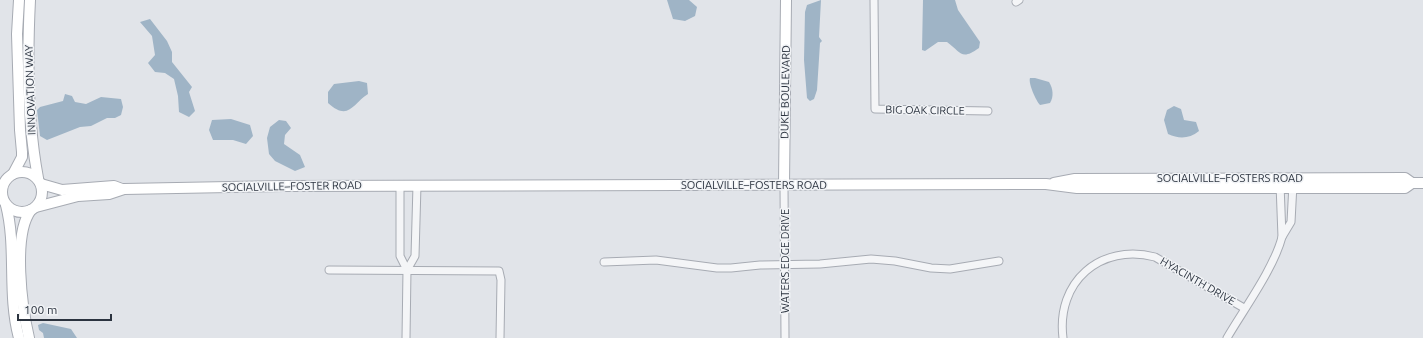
<svg xmlns="http://www.w3.org/2000/svg" width="1423" height="338" viewBox="0 0 1423 338" font-family="Ubuntu,sans-serif">
	<style>
		.water { fill: #9fb4c6 }
		.lines { fill: none; stroke-linecap: round; stroke-linejoin: round }
		.street-casing { stroke: #a7abb3; stroke-width: 9 }
		.secondary-casing { stroke: #a7abb3; stroke-width: 12 }
		.street { stroke: #f4f5f7; stroke-width: 7 }
		.secondary { stroke: #fff; stroke-width: 10 }
		.labels { text-anchor: middle; dominant-baseline: central; stroke-width: 3; stroke-linejoin: round; paint-order: stroke }
		.street-label { font-size: 11px; fill: #2b333f; stroke: #f1f3f6 }
	</style>
	<rect width="100%" height="100%" fill="#e1e4e9"/>
	<g class="water">
		<polygon points="667,0 689,0 697,7 695,16 685,21 673,19"/>
		<polygon points="821,0 819,37 822,41 820,43 817,90 814,99 810,101 807,98 804,60 805,12 807,5"/>
		<path d="M923,0H955L958,10L980,42L979,48C961,61 961,52 947,42H938L925,51L922,50Z"/>
		<polygon points="150,19 167,41 172,52 172,62 192,87 189,92 195,111 189,117 179,112 178,96 174,79 165,73 155,72 148,63 155,55 152,36 140,22"/>
		<path d="M1030,78H1035L1049,82C1053,88 1054,97 1050,103L1040,105C1036,101 1028,83 1030,78Z"/>
		<path d="M359,81L367,83L368,94C353,103 349,122 328,103V92L334,84Z"/>
		<polygon points="65,94 72,96 75,102 86,104 101,97 121,99 123,107 121,115 115,118 107,118 91,126 80,127 47,140 40,136 37,110 40,107 63,101"/>
		<path d="M1174,106L1181,109L1184,120L1196,122L1199,131C1189,139 1179,139 1168,134L1164,120L1167,110Z"/>
		<polygon points="231,119 250,125 253,136 246,144 233,140 213,140 209,130 212,120"/>
		<polygon points="279,120 286,121 291,128 285,135 284,144 300,155 305,167 295,171 275,161 269,154 267,138 270,127"/>
		<polygon points="43,323 71,329 77,338 44,338 43,333 39,330 38,325"/>
	</g>
	<g class="lines">
		<g class="street-casing">
			<g id="street">
				<polyline points="874,0 875,109 988,111"/>
				<polyline points="1016,2 1019,0"/>
				<polyline points="400,185 400,256 407,270 406,338"/>
				<polyline points="784,185 785,338"/>
				<polyline points="1282,237 1291,222 1293,184"/>
				<polyline points="604,262 656,260 717,268 731,268 760,265 820,264 871,259 895,261 931,268 950,269 999,261"/>
				<polyline points="329,270 499,271 501,280 500,338"/>
				<polyline points="407,270 415,256 417,185"/>
				<path d="M1063,338C1056,282 1100,243 1155,257L1244,308"/>
				<path d="M1227,338C1244,309 1274,268 1282,237L1280,184"/>
			</g>
		</g>
		<g class="secondary-casing">
			<g id="secondary">
				<path d="M30,0C27,60 27,120 38,178"/>
				<circle cx="22" cy="192" r="20"/>
				<polyline points="13,174 22,157 22,152 20,130 17,34 19,0"/>
				<polyline points="1054,183 1075,179 1405,178 1412,183"/>
				<polyline points="41,184 62,190 114,186 122,189"/>
				<polyline points="784,185 786,0"/>
				<path d="M6,205C17,248 7,294 19,338"/>
				<polyline points="36,207 78,196 109,194 124,189 284,186 1019,184 1046,184 1077,188 1405,188 1412,183 1423,183"/>
				<path d="M29,338C22,308 12,235 31,210"/>
			</g>
		</g>
		<use href="#street" class="street"/>
		<use href="#secondary" class="secondary"/>
	</g>
	<g class="labels">
		<g class="street-label">
			<text transform="translate(30 90) rotate(-92)">INNOVATION WAY</text>
			<text transform="translate(785 92) rotate(-89)">DUKE BOULEVARD</text>
			<text transform="translate(925 110) rotate(1)">BIG OAK CIRCLE</text>
			<text x="1230" y="178">SOCIALVILLE–FOSTERS ROAD</text>
			<text x="754" y="185">SOCIALVILLE–FOSTERS ROAD</text>
			<text transform="translate(292 186) rotate(-1)">SOCIALVILLE–FOSTER ROAD</text>
			<text transform="translate(785 261) rotate(-90)">WATERS EDGE DRIVE</text>
			<text transform="translate(1198 281) rotate(30)">HYACINTH DRIVE</text>
		</g>
	</g>
	<path d="M18 314v6h93v-6" fill="none" stroke="#2b333f" stroke-width="2"/>
	<text x="24" y="314" font-size="12" fill="#2b333f" stroke="#f1f3f6" stroke-width="3" paint-order="stroke">100 m</text>
</svg>
